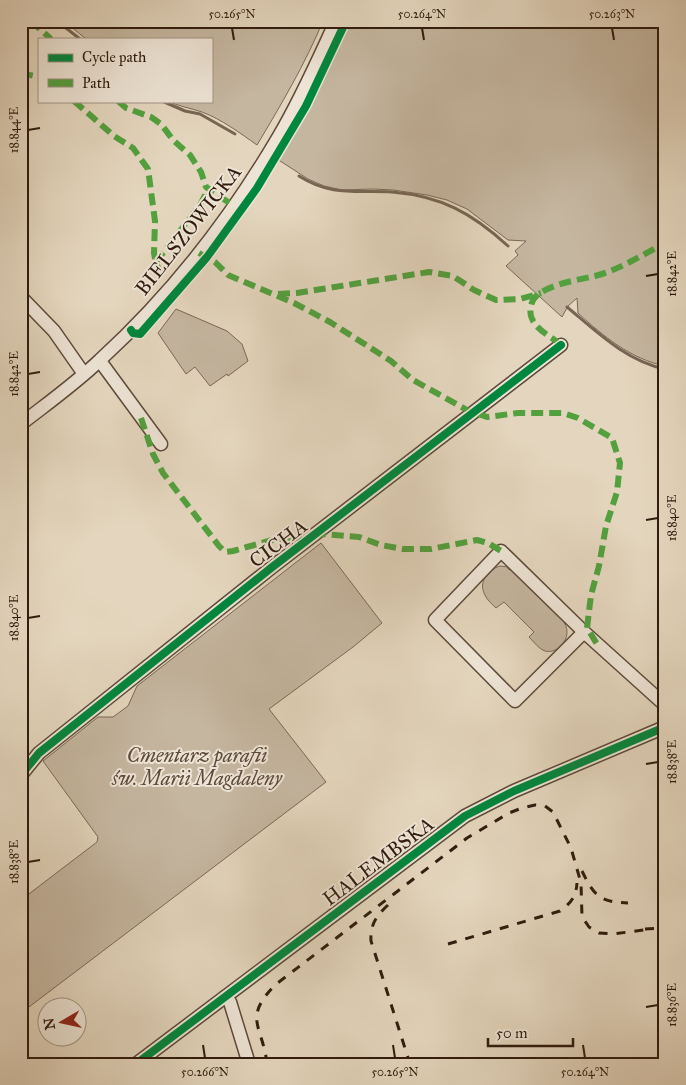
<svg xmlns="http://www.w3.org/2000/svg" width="686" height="1085" viewBox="0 0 686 1085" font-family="'IM FELL Great Primer',serif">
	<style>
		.green { fill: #c5b6a0; stroke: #7a6857 }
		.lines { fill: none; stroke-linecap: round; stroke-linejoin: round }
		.stream { stroke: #776554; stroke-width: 3 }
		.minor-casing { stroke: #5d4a3a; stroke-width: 15 }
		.minor { stroke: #ede4d5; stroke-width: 12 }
		.rail { stroke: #301b0e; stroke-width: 3; stroke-dasharray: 9 9; stroke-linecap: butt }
		.quiet { stroke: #52a13e; stroke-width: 6; stroke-dasharray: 12 6; stroke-linecap: butt }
		.cycleway-casing { stroke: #ede4d5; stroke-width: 11 }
		.cycleway { stroke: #00873e; stroke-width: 8 }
		.ticks { fill: none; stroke: #301b0e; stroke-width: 2 }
		.labels { text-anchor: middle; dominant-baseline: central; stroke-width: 4; stroke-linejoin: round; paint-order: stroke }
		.street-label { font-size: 20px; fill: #301b0e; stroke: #ede4d5 }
		.park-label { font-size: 20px; font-style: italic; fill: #5d4a3a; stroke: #ede4d5 }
		.neatline { fill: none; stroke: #301b0e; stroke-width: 2 }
		.ticks-label { font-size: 12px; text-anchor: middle; fill: #301b0e }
	</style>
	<rect width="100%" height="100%" fill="#e4d6be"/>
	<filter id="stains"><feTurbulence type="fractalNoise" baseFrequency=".004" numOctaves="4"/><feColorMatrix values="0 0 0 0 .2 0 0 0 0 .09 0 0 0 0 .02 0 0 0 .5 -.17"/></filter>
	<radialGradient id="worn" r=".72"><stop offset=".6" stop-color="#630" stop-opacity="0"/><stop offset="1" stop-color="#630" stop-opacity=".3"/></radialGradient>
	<g class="green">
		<path d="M64,21H323C305,64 281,105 257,145C240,133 221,119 202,112C190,108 178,106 167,101H211V39H86Z"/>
		<path d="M348,21H665V366C631,359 603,336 578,313L577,298L568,306L562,317L506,266L518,255L515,251L526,241L508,240L467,209L447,200L427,195L393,190L373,189L342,190L324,186L308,179L277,159L309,106Z"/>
		<polygon points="176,309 227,331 242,344 248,361 228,376 227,374 210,386 195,367 186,374 158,333"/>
		<polygon points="321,543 382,623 353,647 269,709 326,782 21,1013 21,900 97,842 98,837 43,761 98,717 113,717 128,706 137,686"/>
		<path d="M500,566L508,567V569L511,570L563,620C565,624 567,627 567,632C567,642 557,654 545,651C539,649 534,642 529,637L534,632L504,602L496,608C492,604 487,600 485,595C478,583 487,570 500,566Z"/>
	</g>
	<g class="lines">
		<g class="stream">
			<polyline points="57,21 80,39"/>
			<polyline points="162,101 185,111 200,114 235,134"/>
			<path d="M299,176C332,197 356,190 392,192C441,196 472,213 508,246"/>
			<path d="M567,307C596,331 626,361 665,369"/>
		</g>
		<g class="minor-casing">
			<g id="minor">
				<polyline points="21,297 54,331 84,374"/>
				<polyline points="100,361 161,444"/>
				<path d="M21,424C48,403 76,383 100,360C170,296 231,218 279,136C301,99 318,60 336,21"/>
				<polyline points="584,632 515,701 435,620 501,551 584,632 665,705"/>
				<polyline points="21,775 39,753 271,568 561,345"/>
				<polyline points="225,997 230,1002 249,1064"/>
				<polyline points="136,1064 465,816 514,791 665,727"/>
			</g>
		</g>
		<use href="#minor" class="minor"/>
		<g class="rail">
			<path d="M582,871C594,896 600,902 628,903"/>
			<path d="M388,905C376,916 370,925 371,941L410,1064"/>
			<polyline points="645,929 665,928"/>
			<path d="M448,944L560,911C571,903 576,897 577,883"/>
			<path d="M267,1064C263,1026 242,1019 275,985L467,838L509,813L522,808L535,805L545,806L553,812L571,848L581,883L582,917L589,927L599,933L613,934L651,929"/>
		</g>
		<g class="quiet">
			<polyline points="31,21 51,39"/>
			<polyline points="21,73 39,77"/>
			<polyline points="74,101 114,136 133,148 148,169 155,221 154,253 156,264 165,279"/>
			<polyline points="118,101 126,108 151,117 161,124 173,140 190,155 201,172 206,187 234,206"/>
			<polyline points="199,253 215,262 228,275 294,303 330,322 391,361 413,380 467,410 487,417 518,413 563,413 578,418 612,438 620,463 617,492 606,526 599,566 591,595 587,628 597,644"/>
			<polyline points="156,262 200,205 205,195 206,187"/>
			<polyline points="278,294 297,293 429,272 453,276 474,290 496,300 520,299 541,293"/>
			<path d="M561,345C551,336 535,330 531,316C529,307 532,298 540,293C556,283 578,280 595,276C621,269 642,255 665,243"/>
			<polyline points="141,418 153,454 163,473 219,546 225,552 233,551 272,540 281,539 298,542 316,535 323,534 359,537 381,545 403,549 431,549 477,540 488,543 501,551"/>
		</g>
		<g class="cycleway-casing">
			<g id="cycleway">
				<polyline points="131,330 133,333 140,334 207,257 257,188 306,106 346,21"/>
				<polyline points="21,775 39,753 271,568 561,345"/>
				<polyline points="136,1064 465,816 514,791 665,727"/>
			</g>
		</g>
		<use href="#cycleway" class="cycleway"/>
	</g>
	<path class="ticks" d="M232,28L234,40M422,28L424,40M612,28L614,40M28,130L40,128M646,276L658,274M28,374L40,372M646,520L658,518M28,618L40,616M646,764L658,762M28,862L40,860M646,1007L658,1005M203,1045L205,1058M393,1045L395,1058M583,1045L585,1058"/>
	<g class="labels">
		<g class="street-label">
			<text transform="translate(188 230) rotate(-52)">BIELSZOWICKA</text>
			<text transform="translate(278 543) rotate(-37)">CICHA</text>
			<text transform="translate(378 861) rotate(-37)">HALEMBSKA</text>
		</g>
		<g class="park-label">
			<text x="197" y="755">Cmentarz parafii<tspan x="197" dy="23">św. Marii Magdaleny</tspan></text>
		</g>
	</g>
	<rect width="686" height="1085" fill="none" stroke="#e4d6be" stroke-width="55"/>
	<rect x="38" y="38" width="175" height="65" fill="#ede4d5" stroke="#a19485"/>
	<rect x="48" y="54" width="25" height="8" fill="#00873e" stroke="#a19485"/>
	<text x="82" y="62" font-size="15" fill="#301b0e">Cycle path</text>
	<rect x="48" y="79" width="25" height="8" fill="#52a13e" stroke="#a19485"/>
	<text x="82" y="88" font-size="15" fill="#301b0e">Path</text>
	<g transform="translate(62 1022) rotate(261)"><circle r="24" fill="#ede4d5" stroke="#a19485"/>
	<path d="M0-4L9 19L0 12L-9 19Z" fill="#8f2418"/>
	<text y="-8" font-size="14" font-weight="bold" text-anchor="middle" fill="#301b0e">N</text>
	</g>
	<path d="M488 1038v8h85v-8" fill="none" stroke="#301b0e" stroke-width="2.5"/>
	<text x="496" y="1038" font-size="15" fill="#301b0e" stroke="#ede4d5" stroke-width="4" paint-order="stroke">50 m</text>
	<rect x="28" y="28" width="630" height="1030" class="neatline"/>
	<g class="ticks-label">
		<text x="232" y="18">50.265°N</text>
		<text x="422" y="18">50.264°N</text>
		<text x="612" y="18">50.263°N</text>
		<text transform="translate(14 130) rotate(-90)" y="4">18.844°E</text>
		<text transform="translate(672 274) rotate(-90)" y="4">18.842°E</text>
		<text transform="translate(14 374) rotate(-90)" y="4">18.842°E</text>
		<text transform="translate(672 518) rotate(-90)" y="4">18.840°E</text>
		<text transform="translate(14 618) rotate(-90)" y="4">18.840°E</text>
		<text transform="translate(672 762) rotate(-90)" y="4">18.838°E</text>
		<text transform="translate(14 862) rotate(-90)" y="4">18.838°E</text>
		<text transform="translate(672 1005) rotate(-90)" y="4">18.836°E</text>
		<text x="205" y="1076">50.266°N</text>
		<text x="395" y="1076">50.265°N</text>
		<text x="585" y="1076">50.264°N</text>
	</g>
	<rect width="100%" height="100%" filter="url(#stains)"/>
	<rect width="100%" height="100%" fill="url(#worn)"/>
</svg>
